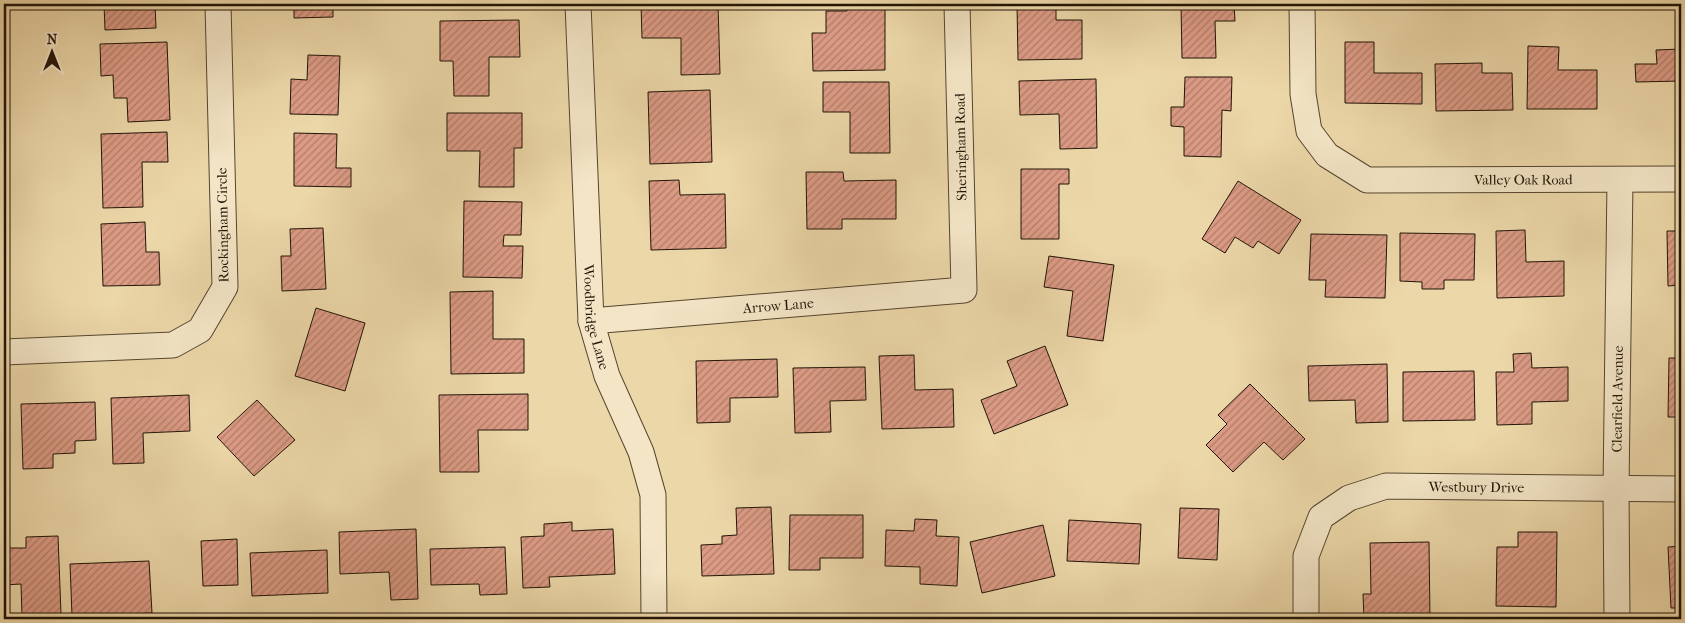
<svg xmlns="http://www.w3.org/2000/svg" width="1685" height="623" viewBox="0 0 1685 623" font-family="'IM FELL French Canon',serif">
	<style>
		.building { fill: url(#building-hatch); stroke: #211407 }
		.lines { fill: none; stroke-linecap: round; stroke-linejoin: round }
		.minor-casing { stroke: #54452f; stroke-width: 27 }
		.minor { stroke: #f3e5c6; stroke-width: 25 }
		.labels { text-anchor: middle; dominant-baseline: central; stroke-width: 4.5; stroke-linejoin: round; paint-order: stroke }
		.street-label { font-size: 14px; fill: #211407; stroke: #f3e5c6 }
	</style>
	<defs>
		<pattern id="building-hatch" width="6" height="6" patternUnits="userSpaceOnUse" patternTransform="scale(1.25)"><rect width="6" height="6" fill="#dc9b85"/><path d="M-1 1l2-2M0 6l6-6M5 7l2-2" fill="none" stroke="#b27d6b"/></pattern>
	</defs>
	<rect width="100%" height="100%" fill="#ecd7a8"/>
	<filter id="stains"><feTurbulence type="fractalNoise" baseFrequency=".004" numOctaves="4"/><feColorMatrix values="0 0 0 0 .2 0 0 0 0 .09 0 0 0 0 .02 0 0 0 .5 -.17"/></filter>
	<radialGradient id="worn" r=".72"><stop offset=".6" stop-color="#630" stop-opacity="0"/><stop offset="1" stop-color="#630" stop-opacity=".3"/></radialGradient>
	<g class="building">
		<polygon points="104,4 155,4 156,28 105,30"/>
		<polygon points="294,4 333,4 333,17 294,18"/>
		<polygon points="449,4 496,4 496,5 449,6"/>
		<polygon points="641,4 718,4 720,74 681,75 681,38 642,38"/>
		<polygon points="847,4 885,4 885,70 813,71 812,33 826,33 826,11 847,11"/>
		<polygon points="1017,4 1056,4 1056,20 1082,20 1082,59 1018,60"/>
		<polygon points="1181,4 1234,4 1235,21 1215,21 1216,58 1182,58"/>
		<polygon points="519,20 520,57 489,57 489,96 454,96 453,61 440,61 440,21"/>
		<polygon points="167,42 170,120 128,122 127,98 114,98 113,75 101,76 100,44"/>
		<polygon points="1345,42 1374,42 1374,73 1422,73 1422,104 1345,103"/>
		<polygon points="1528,46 1559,47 1558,70 1597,70 1597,109 1527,109"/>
		<polygon points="1681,49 1681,81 1636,82 1635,64 1657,64 1656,50"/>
		<polygon points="308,55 340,56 338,115 290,114 291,79 307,80"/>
		<polygon points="1482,63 1482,73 1512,73 1513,110 1436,111 1435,64"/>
		<polygon points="1185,77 1232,77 1231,111 1222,110 1221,157 1184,156 1184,127 1171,126 1171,107 1184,107"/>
		<polygon points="1096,79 1097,148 1060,149 1059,114 1020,115 1019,81"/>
		<polygon points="823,82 889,82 890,153 850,153 850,112 823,112"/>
		<polygon points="710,90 712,162 650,164 648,92"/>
		<polygon points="447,113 522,113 522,148 514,148 514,187 479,187 480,151 447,151"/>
		<polygon points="167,132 168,162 142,162 143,207 103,208 101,134"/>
		<polygon points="294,133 337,134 336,168 351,168 351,187 294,186"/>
		<polygon points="1021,169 1069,169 1069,184 1059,184 1059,239 1021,239"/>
		<polygon points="806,172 843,172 844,181 896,180 896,219 842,219 842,229 807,229"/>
		<polygon points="679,180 680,195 725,194 726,248 651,250 649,181"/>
		<polygon points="1238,181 1301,220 1279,254 1258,241 1253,248 1235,237 1225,253 1202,239"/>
		<polygon points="464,201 522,202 521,235 504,235 503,246 523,246 522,278 463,277"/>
		<polygon points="145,222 146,252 159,252 160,285 103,286 101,224"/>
		<polygon points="323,228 326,289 282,291 281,256 291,256 290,229"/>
		<polygon points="1525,230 1526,262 1564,261 1564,296 1497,298 1496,231"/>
		<polygon points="1667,231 1681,231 1681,285 1668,286"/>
		<polygon points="1400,233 1475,234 1474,280 1444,280 1444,289 1422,289 1422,282 1400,281"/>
		<polygon points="1311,234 1387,235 1385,298 1325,297 1326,280 1309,280"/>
		<polygon points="1049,256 1114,265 1103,341 1067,336 1073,291 1044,287"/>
		<polygon points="493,291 493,339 524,339 524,373 451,374 450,292"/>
		<polygon points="316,308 365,323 345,391 295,376"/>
		<polygon points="1045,346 1068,405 994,434 981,400 1017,386 1007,361"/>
		<polygon points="1531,353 1532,368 1568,367 1568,401 1532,402 1532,424 1497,425 1496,372 1514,372 1513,354"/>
		<polygon points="914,355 915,390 953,389 954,427 882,429 879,356"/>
		<polygon points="1669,358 1681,358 1681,417 1668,417"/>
		<polygon points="777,359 778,397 730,398 730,422 697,423 696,361"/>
		<polygon points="1387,364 1388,422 1356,423 1355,400 1309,401 1308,366"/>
		<polygon points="865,367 866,400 830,401 831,432 795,433 793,368"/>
		<polygon points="1474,371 1475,420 1403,421 1403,372"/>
		<polygon points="1250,384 1305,439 1283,460 1264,442 1233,472 1206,445 1227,424 1218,415"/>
		<polygon points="528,394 528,430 478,430 479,472 440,472 439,395"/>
		<polygon points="189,395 190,431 143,433 144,463 113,464 111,398"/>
		<polygon points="257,400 295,440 254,476 217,437"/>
		<polygon points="95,402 96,440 75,441 75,453 53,454 53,468 23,469 21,404"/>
		<polygon points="771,507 774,574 702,576 701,545 722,544 722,536 737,535 736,508"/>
		<polygon points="1180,508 1219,509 1217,560 1178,558"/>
		<polygon points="790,515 863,515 863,558 820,558 820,570 789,570"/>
		<polygon points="915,519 937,520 936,536 959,537 957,586 920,584 920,567 885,566 886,530 914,531"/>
		<polygon points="1069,520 1141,524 1139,564 1067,561"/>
		<polygon points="572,522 572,531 613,529 615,574 549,577 550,587 523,588 521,537 544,536 544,524"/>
		<polygon points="1043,525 1055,576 982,593 970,542"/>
		<polygon points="416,529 418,599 391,600 389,572 340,574 339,532"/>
		<polygon points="1518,532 1557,532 1556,607 1496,606 1497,547 1518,547"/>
		<polygon points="58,536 61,614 22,615 21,584 4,585 4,548 26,548 26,537"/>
		<polygon points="237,539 238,585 203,586 201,541"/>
		<polygon points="1429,542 1430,619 1364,619 1363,594 1371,594 1370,543"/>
		<polygon points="1681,546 1681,608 1671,608 1668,547"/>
		<polygon points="505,547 507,594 480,595 479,584 431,585 430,549"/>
		<polygon points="327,550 328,593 252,596 250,553"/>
		<polygon points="149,561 152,613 72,616 70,564"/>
	</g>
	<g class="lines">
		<g class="minor-casing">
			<g id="minor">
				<path id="s1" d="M578,4L591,321L607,376L641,452L653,495L654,619"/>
				<path id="s2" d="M1302,4L1303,94L1309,131L1327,155L1367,180L1681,179"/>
				<path id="s3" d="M591,321L964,290L957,4"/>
				<polyline points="4,352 173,345 200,330 225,287 218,4"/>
				<path id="s4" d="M1306,619V556L1321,517L1349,498L1386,486L1681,489"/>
				<path id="s5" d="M1617,619L1616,489L1620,180"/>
			</g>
		</g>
		<use href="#minor" class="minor"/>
	</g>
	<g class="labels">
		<g class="street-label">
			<text transform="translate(961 147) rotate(-91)">Sheringham Road</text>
			<text stroke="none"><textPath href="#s2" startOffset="361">Valley Oak Road</textPath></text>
			<text transform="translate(223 225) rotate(-91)">Rockingham Circle</text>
			<text stroke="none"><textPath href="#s3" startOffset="188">Arrow Lane</textPath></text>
			<text stroke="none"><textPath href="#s1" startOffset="314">Woodbridge Lane</textPath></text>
			<text stroke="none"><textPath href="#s5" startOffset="220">Clearfield Avenue</textPath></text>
			<text stroke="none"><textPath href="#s4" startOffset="268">Westbury Drive</textPath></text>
		</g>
	</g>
	<rect width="1685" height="623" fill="none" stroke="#ecd7a8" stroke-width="20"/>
	<rect x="5" y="5" width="1675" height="613" fill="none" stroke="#211407" stroke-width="2.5"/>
	<rect x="10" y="10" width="1665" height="603" fill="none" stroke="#211407"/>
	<g transform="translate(52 52)" stroke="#f3e5c6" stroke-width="4" paint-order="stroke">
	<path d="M0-4L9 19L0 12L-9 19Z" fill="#211407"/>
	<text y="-8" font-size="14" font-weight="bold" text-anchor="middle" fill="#211407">N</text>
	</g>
	<rect width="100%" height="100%" filter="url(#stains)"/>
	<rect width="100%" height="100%" fill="url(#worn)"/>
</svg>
